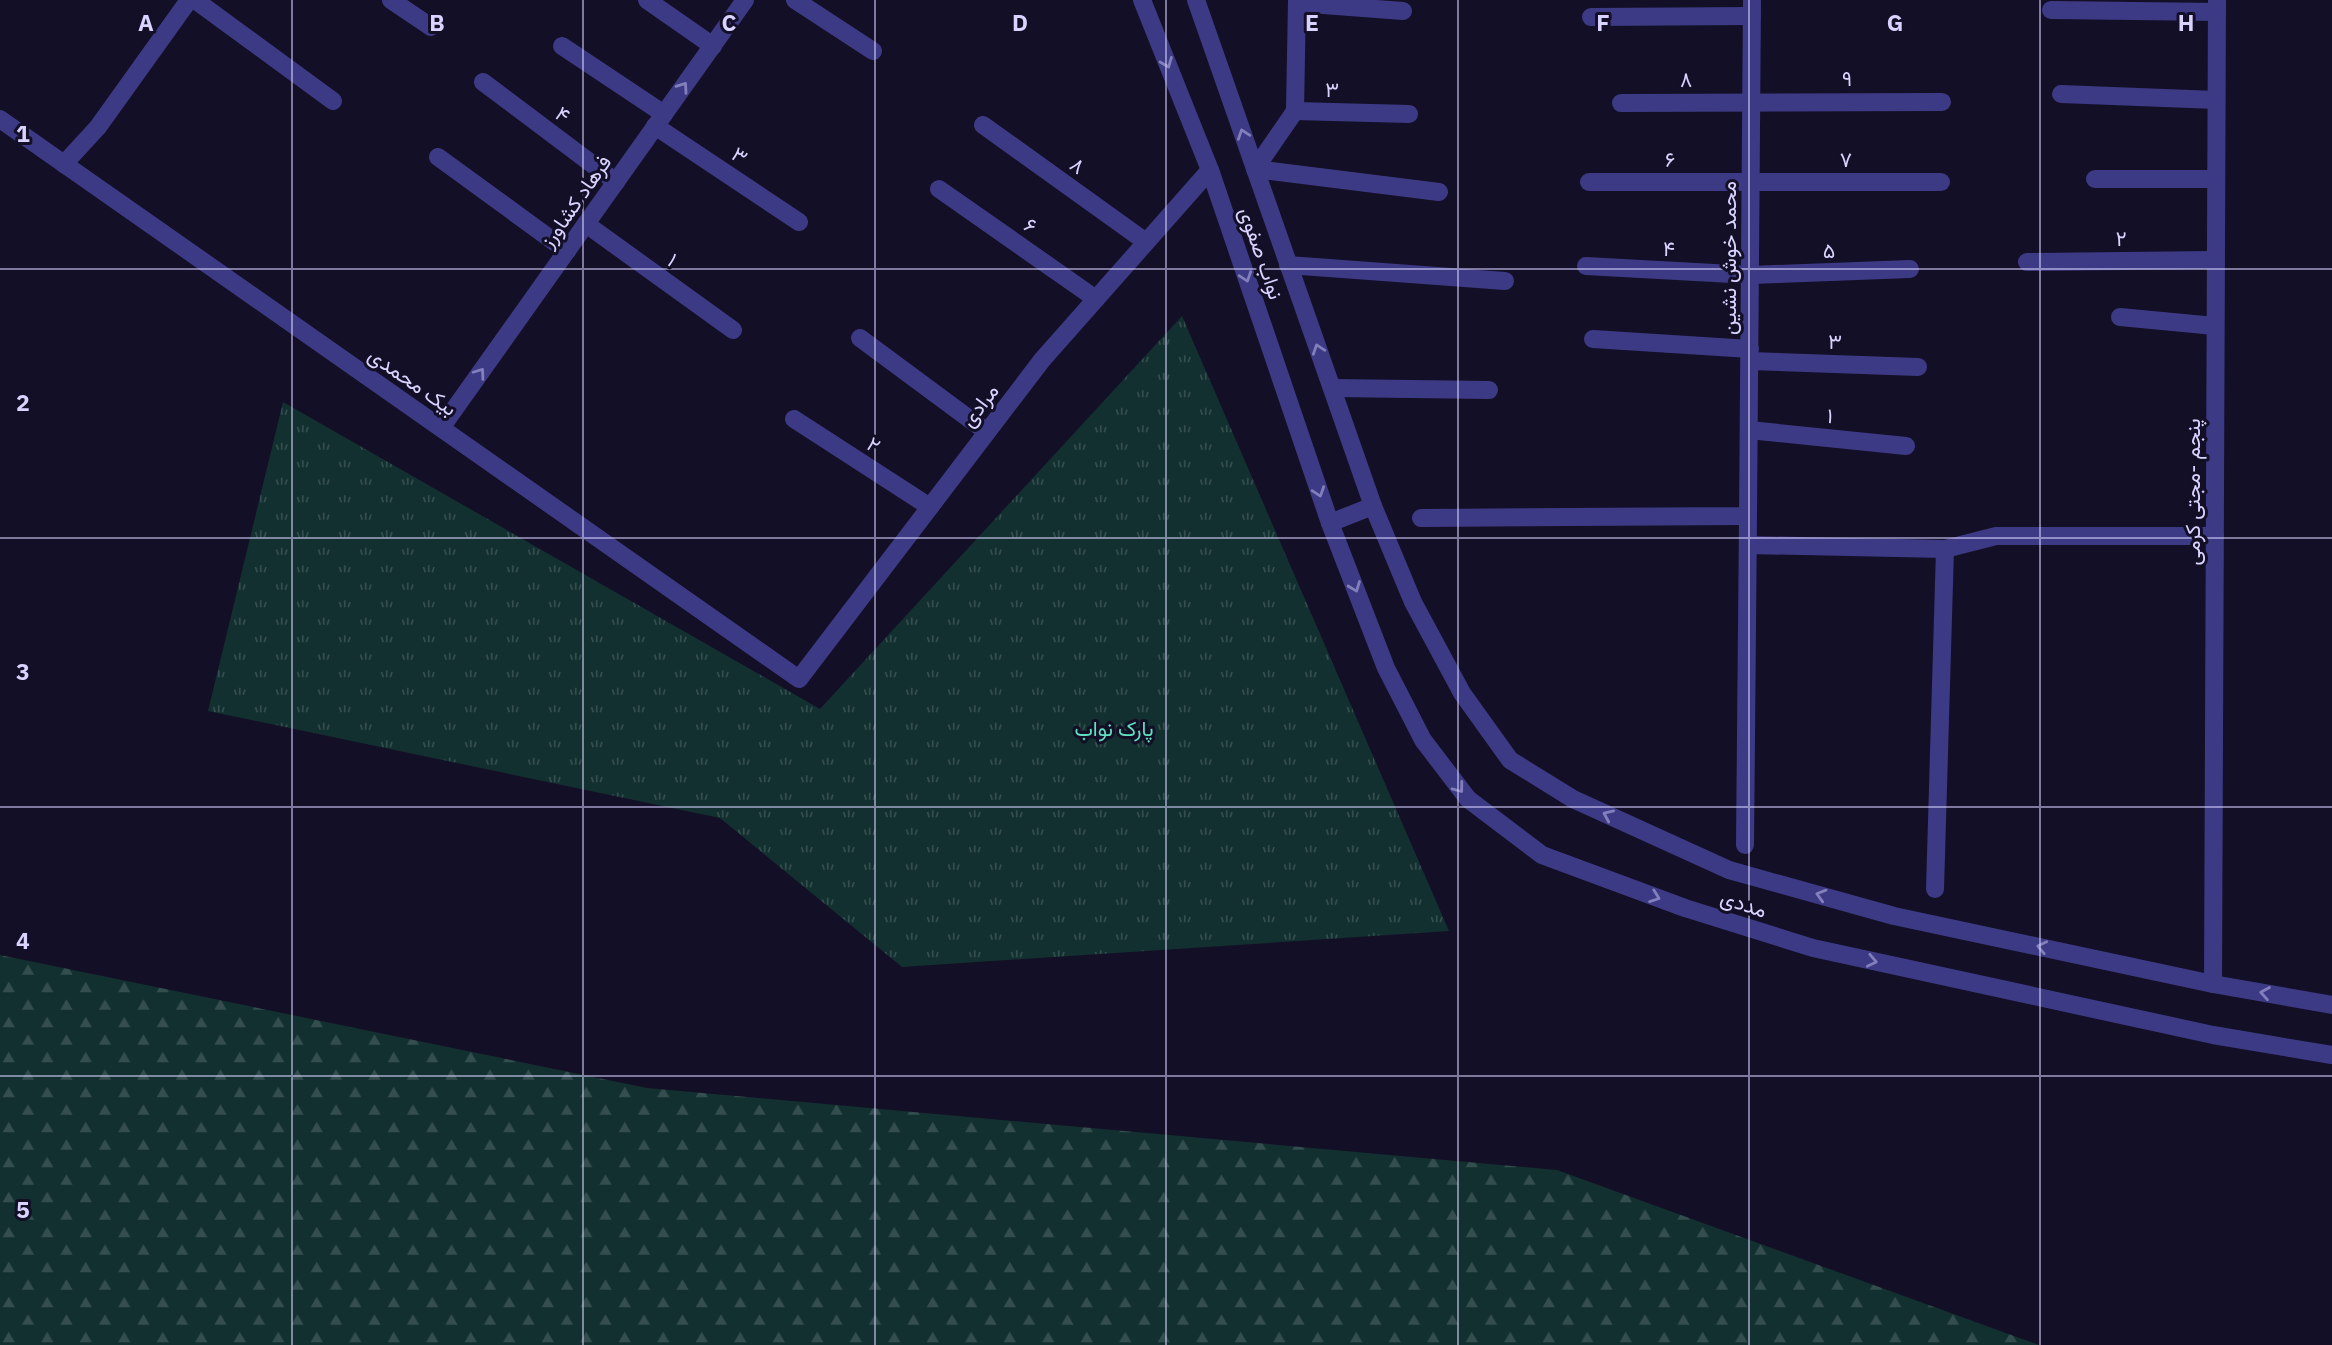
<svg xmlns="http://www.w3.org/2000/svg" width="2332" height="1345" viewBox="0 0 2332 1345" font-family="'IBM Plex Sans',Vazirmatn,sans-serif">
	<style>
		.forest { fill: url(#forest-firs) }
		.park { fill: url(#park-tufts) }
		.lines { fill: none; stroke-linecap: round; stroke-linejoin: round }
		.service { stroke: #3d3a85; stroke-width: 18 }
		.minor { stroke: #3d3a85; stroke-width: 18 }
		.tertiary { stroke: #3d3a85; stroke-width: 18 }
		.oneway { stroke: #837fbc }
		.grid { fill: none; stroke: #d9d4ff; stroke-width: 2; stroke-opacity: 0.55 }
		.labels { text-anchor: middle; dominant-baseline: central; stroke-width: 6; stroke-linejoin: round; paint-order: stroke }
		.street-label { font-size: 21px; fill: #d9d4ff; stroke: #130f26 }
		.park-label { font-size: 21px; fill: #5fe0c0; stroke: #130f26 }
		.grid-label { font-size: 23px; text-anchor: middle; font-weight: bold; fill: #d9d4ff; stroke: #130f26; stroke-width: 6; stroke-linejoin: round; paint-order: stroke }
	</style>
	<defs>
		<pattern id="forest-firs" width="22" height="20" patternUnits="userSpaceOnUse" patternTransform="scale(1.75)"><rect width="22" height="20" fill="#12302f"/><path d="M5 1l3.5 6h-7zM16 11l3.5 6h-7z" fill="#344d4e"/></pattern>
		<pattern id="park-tufts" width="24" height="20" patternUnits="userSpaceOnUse" patternTransform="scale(1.75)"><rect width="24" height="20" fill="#12302f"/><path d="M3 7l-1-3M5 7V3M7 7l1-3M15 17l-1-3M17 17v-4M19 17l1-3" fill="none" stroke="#344d4e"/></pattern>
	</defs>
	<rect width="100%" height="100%" fill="#130f26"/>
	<polygon class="forest" points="0,955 647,1088 1557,1170 2039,1345 0,1345"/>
	<polygon class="park" points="1182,316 1449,931 902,967 720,818 208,711 283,402 820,709"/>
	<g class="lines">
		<g class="service">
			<polyline points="391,0 431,27"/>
			<polyline points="647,0 713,46"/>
			<polyline points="795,0 873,51"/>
			<polyline points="1297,3 1403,11"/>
			<polyline points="1591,17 1752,16"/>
			<polyline points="562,46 664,114"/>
			<polyline points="483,82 616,182"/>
			<polyline points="1621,103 1942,102"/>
			<polyline points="1295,111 1409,114"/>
			<polyline points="983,125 1146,242"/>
			<polyline points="655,126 799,222"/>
			<polyline points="438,157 567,251"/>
			<polyline points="1255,169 1439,192"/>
			<polyline points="1589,182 1941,182"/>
			<polyline points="586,224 733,330"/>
			<polyline points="1586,266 1750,275 1910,269"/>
			<polyline points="2120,317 2215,326"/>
			<polyline points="1593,339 1750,349"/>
			<polyline points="1750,361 1918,367"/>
			<polyline points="1332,388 1489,390"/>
			<polyline points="1749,430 1906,446"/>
		</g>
		<g class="minor">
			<polyline points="195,0 333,101"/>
			<polyline points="2051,10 2217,12"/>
			<polyline points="2061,94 2216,100"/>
			<polyline points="0,119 799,679 1042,360 1210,170"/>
			<polyline points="64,164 98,127 189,0"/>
			<polyline points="2095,179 2216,179"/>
			<polyline points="939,189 1096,299"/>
			<polyline points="2027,262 2215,260"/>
			<polyline points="1288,265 1505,281"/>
			<polyline points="860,338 987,432"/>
			<polyline points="794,419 930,507"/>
			<polyline points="441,428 745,0"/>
			<polyline points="1421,518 1748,516 1752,0"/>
			<polyline points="1748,545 1945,549 1996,536 2215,536"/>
			<polyline points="1745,845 1748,516"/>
			<polyline points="1935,889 1945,549"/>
			<polyline points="2213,984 2217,0"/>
		</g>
		<g class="tertiary">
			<polyline points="1142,0 1210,170 1330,523 1386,668 1423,740 1468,799 1542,855 1685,908 1813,948 2213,1035 2332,1055"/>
			<polyline points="1196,0 1373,506 1413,602 1462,693 1510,760 1573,799 1729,870 1894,916 2213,984 2332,1005"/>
			<polyline points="1255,169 1295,111 1297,0"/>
			<polyline points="1330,523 1373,506"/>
		</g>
	</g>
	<defs><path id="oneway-chevron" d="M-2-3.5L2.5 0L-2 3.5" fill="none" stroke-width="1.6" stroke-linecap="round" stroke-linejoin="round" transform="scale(1.75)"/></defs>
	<g class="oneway">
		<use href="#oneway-chevron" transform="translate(1167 63) rotate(68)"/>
		<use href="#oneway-chevron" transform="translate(683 87) rotate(-55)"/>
		<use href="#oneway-chevron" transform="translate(1243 134) rotate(-109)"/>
		<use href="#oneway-chevron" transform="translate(1246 277) rotate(71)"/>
		<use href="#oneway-chevron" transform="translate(1318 349) rotate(-109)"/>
		<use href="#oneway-chevron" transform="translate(480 373) rotate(-54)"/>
		<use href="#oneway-chevron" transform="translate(1319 492) rotate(71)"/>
		<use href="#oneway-chevron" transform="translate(1355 587) rotate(69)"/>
		<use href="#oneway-chevron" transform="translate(1459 788) rotate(53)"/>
		<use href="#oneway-chevron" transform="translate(1608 815) rotate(-156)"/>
		<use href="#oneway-chevron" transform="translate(1821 895) rotate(-164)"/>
		<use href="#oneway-chevron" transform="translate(1655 897) rotate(20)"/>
		<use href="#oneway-chevron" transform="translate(2042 947) rotate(-168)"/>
		<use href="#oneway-chevron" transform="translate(1872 961) rotate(12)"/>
		<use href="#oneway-chevron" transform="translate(2265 993) rotate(-170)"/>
	</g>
	<path class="grid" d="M292,0V1345M583,0V1345M875,0V1345M1166,0V1345M1458,0V1345M1749,0V1345M2040,0V1345M0,269H2332M0,538H2332M0,807H2332M0,1076H2332"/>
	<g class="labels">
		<g class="street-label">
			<text x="1847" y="78">۹</text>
			<text transform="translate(1686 79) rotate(-1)">۸</text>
			<text transform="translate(1332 89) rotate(1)">۳</text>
			<text transform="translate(563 114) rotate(37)">۴</text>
			<text transform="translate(740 155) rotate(34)">۳</text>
			<text x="1670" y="159">۶</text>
			<text x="1846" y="159">۷</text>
			<text transform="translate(1078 165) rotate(36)">۸</text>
			<text transform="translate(575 201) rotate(-55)">فرهاد کشاورز</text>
			<text transform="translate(1031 225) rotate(35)">۶</text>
			<text transform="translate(2121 238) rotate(-1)">۲</text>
			<text transform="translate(1669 248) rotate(3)">۴</text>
			<text transform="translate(1829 250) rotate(-2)">۵</text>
			<text transform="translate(1262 253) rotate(71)">نواب صفوی</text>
			<text transform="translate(1728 258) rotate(-90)">محمد خوش نشین</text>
			<text transform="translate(673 259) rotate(36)">۱</text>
			<text transform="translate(1835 341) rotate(2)">۳</text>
			<text transform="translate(413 381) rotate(35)">بیک محمدی</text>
			<text transform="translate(979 405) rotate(-53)">مرادی</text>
			<text transform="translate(1830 415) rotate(6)">۱</text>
			<text transform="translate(874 444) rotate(33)">۲</text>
			<text transform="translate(2192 492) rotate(-90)">پنجم -مجتی کرمی</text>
			<text transform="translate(1744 903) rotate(18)">مددی</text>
		</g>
		<g class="park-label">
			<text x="1114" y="728">پارک نواب</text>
		</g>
	</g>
	<g class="grid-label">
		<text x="146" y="31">A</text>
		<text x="437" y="31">B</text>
		<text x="729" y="31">C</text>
		<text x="1020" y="31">D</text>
		<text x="1312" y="31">E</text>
		<text x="1603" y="31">F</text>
		<text x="1895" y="31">G</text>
		<text x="2186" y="31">H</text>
		<text x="23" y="142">1</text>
		<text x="23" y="411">2</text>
		<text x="23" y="680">3</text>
		<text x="23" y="949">4</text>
		<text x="23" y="1218">5</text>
	</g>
</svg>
